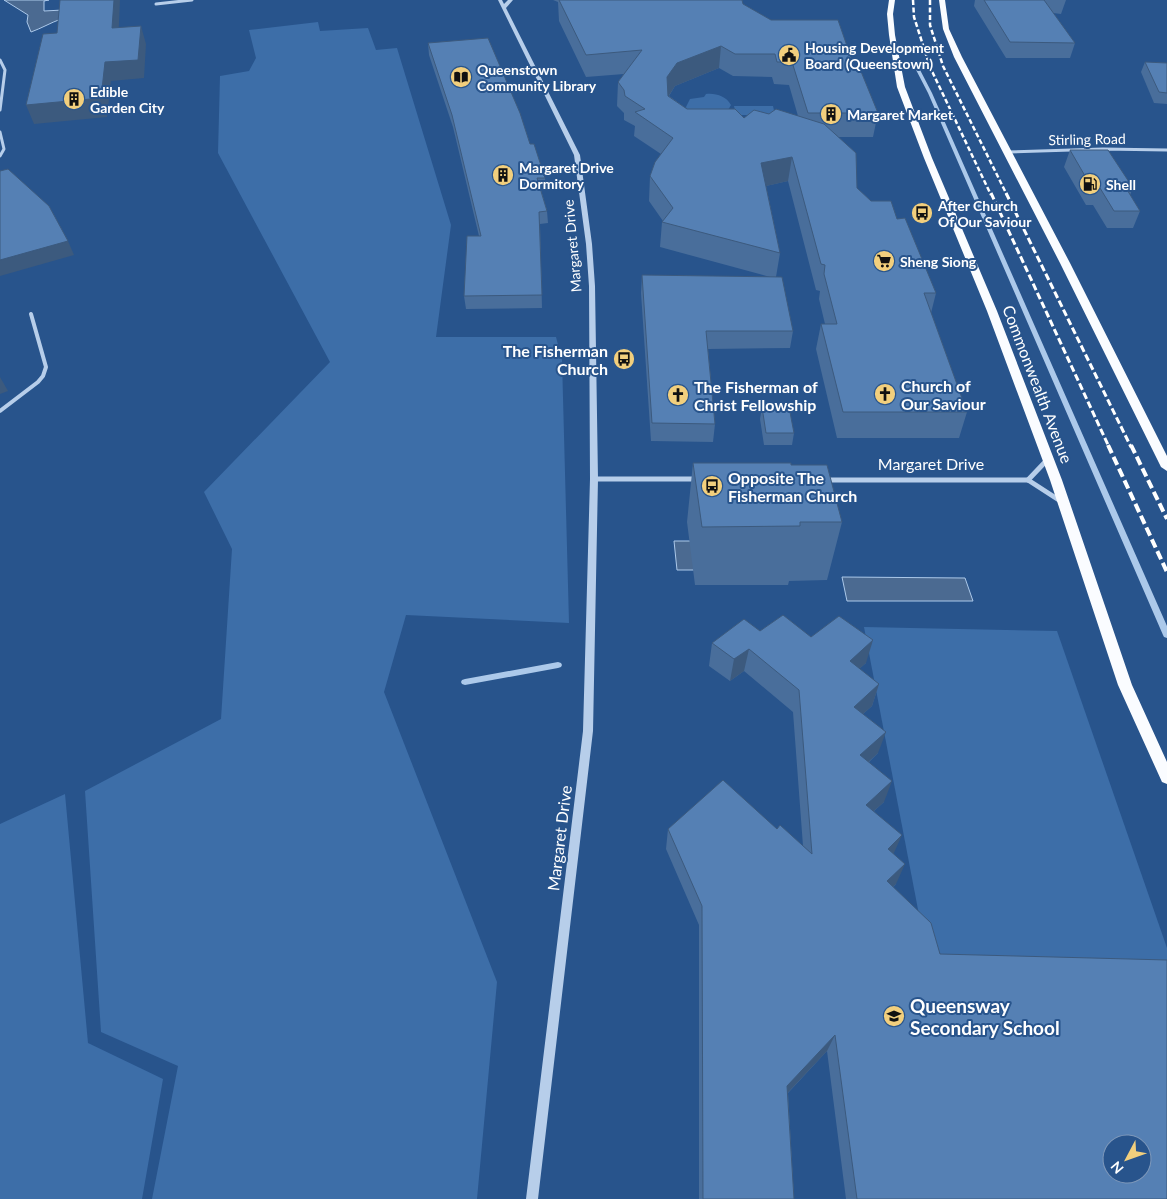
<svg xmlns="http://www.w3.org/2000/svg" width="1167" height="1199" viewBox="0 0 1167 1199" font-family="Lato,sans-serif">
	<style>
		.green { fill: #3d6ea8 }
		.water { fill: #4b6a91; stroke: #acc9ea }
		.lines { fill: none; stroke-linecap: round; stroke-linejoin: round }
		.stream { fill: #acc9ea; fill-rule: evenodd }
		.minor-far2 { stroke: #b7ceea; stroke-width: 3 }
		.minor-far1 { stroke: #b7ceea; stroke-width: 4 }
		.minor { stroke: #b7ceea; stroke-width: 5 }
		.tertiary { fill: #b7ceea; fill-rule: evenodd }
		.primary { fill: #fafcff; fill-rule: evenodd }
		.rail-far2 { stroke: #fff; stroke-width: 2.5; stroke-dasharray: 5 2.5; stroke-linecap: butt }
		.rail-far1 { stroke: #fff; stroke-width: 3; stroke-dasharray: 7 3; stroke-linecap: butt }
		.rail { stroke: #fff; stroke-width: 4; stroke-dasharray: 9 4; stroke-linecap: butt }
		.wall { fill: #496e9b; fill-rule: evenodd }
		.shaded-wall { fill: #3c5a7e }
		.building { fill: #5580b4; stroke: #3c5a7e; fill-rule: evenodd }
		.labels { text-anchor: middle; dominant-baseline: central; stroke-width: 4; stroke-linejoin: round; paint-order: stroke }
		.far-poi-label { font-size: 14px; font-weight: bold; fill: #fff; stroke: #28548c; text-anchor: start }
		.far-street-label { font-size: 14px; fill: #fff; stroke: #28548c }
		.poi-label { font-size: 16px; font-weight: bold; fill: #fff; stroke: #28548c; text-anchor: start }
		.street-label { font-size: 16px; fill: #fff; stroke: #28548c }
		.near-poi-label { font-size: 19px; font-weight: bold; fill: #fff; stroke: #28548c; text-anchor: start }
	</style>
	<rect width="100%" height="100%" fill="#28548c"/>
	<g class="green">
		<polygon points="318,22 320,31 368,28 376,50 397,48 451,225 436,337 556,337 562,360 569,623 406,615 384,692 497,982 477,1199 152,1199 178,1066 101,1032 85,791 221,719 232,549 204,492 330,362 218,153 220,76 249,71 256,58 249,30"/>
		<path d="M706,94C716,93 726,96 731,105L728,110H687L686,107L690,99L704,97Z"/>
		<polygon points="734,106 773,106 775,115 736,115"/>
		<polygon points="864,627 1057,631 1167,948 1167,973 929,967"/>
		<polygon points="65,794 88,1043 163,1079 142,1199 0,1199 0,824"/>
	</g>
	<g class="water">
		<path d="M4,0H49L44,1V11L63,10L61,19C50,23 42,28 31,32L27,22L28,15Z"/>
		<polygon points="674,541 692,541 695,570 677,570"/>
		<polygon points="842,577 965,578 973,601 847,601"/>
	</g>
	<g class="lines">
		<g class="stream">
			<polygon points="914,65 918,66 932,93 1167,626 1167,638 1164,637 1163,635 928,93 914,66"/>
			<polygon points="558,662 561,663 562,665 561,667 558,668 465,685 462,684 461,682 462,680 465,679"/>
		</g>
		<g class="minor-far2">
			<polyline points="156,4 192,0"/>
			<polyline points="0,60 5,70 0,110"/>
			<polyline points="0,132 4,149 0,156"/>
			<polyline points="1007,152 1103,149 1167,150"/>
		</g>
		<polyline class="minor-far1" points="0,411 38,382 43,376 46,367 31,314"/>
		<g class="minor">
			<polyline points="594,479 696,479"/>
			<polyline points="825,480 1028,480 1062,502"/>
			<polyline points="1028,480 1048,459"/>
		</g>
		<polygon class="tertiary" points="498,0 502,0 504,4 508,0 513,0 506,8 580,155 592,244 595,286 598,479 593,731 538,1199 526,1199 583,731 590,479 589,286 586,244 574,155"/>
		<g class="primary">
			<polygon points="889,0 895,0 893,14 895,35 905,87 932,158 997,311 1062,480 1132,685 1167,762 1167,784 1162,782 1118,685 1050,480 987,311 924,158 897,87 889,35 887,14"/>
			<polygon points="939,0 945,0 949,29 962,57 1070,263 1167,456 1167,471 1161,467 1060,263 954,57 943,29"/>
		</g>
		<g class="rail-far2">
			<polyline points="913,0 914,17 930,67 991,195"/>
			<polyline points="930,0 930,25 943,66 1007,195"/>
		</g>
		<g class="rail-far1">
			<polyline points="991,193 1109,447"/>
			<polyline points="1006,193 1131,447"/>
		</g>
		<g class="rail">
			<polyline points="1108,445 1167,572"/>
			<polyline points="1131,445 1167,519"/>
		</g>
	</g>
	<g class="wall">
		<path d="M553,0H742L743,4L855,69L878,113L873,137H838L857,188L871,201L897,219L936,293L931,313L967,412L959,438H837L816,349L821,324H825L819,299L820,291L816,290L788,181L766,186L780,253L776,277L793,331L790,348L708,349L715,424L713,442L651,441L641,293L642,275L770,277L660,247L662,222L663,221L649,201L650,176L661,154L634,136L635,126L624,120V113L617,106L618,82L624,74L586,77L559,21L558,2ZM719,68L733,76L772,77L774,84L789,85L798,116L769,114L744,118L687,109L669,96L675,86Z"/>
		<polygon points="975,0 1066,0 1061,14 1053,13 1075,43 1070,58 1006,58 974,6"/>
		<polygon points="428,43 530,144 545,178 546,190 541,190 547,211 548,223 540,224 542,308 466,309 464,296 479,236 453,127 429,55"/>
		<polygon points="1145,62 1167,63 1167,104 1154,103 1141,72"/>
		<polygon points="1070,150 1133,188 1130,195 1140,211 1133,228 1107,228 1093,205 1086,205 1064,167"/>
		<polygon points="762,407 794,433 792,445 764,445 760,419"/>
		<polygon points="693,463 791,465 842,522 827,580 789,581 788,585 695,585 687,522"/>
		<polygon points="760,631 811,637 866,663 859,669 879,684 872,706 863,714 878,753 869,762 884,802 874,811 893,854 896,884 893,887 940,954 1167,1199 846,1199 827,1051 788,1093 794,1199 699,1199 699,925 666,849 668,829 777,829 803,846 793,712 744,671 730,681 709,666 712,643"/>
	</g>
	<g class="shaded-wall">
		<polygon points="114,0 120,0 118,46 112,28"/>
		<polygon points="141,26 146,44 144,78 111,81 107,117 34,124 26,105 105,62"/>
		<polygon points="721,46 719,68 675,86 666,100 667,77 677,63"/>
		<polygon points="792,157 788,181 758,188 761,163"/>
		<polygon points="68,241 74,255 0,276 0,260"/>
		<polygon points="0,377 8,391 0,394"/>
		<polygon points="873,640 866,663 843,683 850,661"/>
		<polygon points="749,649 744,671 730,681 734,659"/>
		<polygon points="879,684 872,706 847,728 854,707"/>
		<polygon points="886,732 878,753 853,776 860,755"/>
		<polygon points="892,781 884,802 858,825 866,805"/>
		<polygon points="902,835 893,855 888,849"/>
		<polygon points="905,864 896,884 878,900 887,881"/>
		<polygon points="835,1035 827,1051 780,1101 787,1086"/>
	</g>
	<g class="building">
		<polygon points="60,0 114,0 112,28 141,26 138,60 105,62 101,98 26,105 43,34 57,33"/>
		<polygon points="559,0 742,0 743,4 771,20 838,20 855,69 860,69 878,113 808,113 792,62 777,62 775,54 735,54 721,46 677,63 667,77 668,96 687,109 735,109 744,118 754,110 769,114 776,109 824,124 856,153 857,188 871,201 891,201 897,219 905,218 936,293 924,293 967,412 843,412 821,324 837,324 824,274 825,265 821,264 792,157 761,163 780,253 662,222 673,208 650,176 655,162 673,138 635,112 645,109 625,96 624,90 618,82 642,50 586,55"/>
		<polygon points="984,0 1044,0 1075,43 1010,42"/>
		<polygon points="488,38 520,113 530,144 534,144 545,178 537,178 547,211 539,212 542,295 464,296 467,236 481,236 452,115 428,43"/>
		<polygon points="1145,62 1167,63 1167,93 1159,92"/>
		<polygon points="1070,150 1108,150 1133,188 1126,188 1140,211 1114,211 1100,188 1092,188"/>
		<polygon points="8,169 49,206 68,241 0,260 0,171"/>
		<polygon points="642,275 782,277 793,331 706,331 715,424 652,423"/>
		<polygon points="762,407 789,407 794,433 766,433"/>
		<polygon points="693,463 791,463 791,465 827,465 842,522 800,522 800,526 702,527"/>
		<path d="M783,615L811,637L839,616L873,640L850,661L879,684L854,707L886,732L860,755L892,781L866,805L902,835L888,849L905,864L887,881L931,923L940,954L1167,960V1199H857L835,1035L787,1086L794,1199H703L702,906L668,829L723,780L777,829L780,825L812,854L799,690L749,649L734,659L712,643L744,619L760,631ZM1112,1144H1142V1174H1112Z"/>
	</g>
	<defs>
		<g id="civic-disc" transform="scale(1.125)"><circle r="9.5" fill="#f2cf7d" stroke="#28548c"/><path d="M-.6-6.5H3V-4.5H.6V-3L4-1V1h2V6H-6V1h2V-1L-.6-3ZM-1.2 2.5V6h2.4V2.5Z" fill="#111"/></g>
		<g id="library-disc" transform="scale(1.125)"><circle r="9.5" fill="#f2cf7d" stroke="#28548c"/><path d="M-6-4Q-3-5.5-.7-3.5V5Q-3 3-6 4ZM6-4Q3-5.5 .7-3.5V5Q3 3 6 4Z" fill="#111"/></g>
		<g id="building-disc" transform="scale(1.125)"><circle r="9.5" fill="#f2cf7d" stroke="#28548c"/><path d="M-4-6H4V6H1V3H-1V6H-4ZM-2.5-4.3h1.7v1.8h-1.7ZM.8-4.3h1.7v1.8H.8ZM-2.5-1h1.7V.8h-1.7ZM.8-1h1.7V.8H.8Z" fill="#111"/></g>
		<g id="fuel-disc" transform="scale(1.125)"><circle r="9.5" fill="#f2cf7d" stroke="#28548c"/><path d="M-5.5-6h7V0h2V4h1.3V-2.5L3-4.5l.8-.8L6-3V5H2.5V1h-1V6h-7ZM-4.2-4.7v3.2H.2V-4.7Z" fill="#111"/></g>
		<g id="bus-disc" transform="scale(1.125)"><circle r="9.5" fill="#f2cf7d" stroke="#28548c"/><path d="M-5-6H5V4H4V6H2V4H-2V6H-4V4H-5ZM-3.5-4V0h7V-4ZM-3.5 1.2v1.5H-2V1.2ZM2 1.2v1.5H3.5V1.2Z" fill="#111"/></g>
		<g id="supermarket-disc" transform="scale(1.125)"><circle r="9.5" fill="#f2cf7d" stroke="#28548c"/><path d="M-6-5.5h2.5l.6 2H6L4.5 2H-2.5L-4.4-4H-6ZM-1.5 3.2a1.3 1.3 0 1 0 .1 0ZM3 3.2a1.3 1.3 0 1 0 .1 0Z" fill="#111"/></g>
		<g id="church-disc" transform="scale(1.125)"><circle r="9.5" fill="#f2cf7d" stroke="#28548c"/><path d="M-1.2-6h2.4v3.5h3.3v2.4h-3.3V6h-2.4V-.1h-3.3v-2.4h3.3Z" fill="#111"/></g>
		<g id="school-disc" transform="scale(1.125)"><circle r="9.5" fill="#f2cf7d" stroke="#28548c"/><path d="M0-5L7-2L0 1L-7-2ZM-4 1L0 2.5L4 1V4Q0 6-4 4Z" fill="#111"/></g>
	</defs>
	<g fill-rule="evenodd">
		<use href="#civic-disc" x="789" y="55"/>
		<use href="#library-disc" x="461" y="77"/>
		<use href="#building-disc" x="74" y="99"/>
		<use href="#building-disc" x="831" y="114"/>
		<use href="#building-disc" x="503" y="175"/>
		<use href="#fuel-disc" x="1090" y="184"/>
		<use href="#bus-disc" x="922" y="213"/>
		<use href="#supermarket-disc" x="884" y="261"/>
		<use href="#bus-disc" x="624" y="359"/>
		<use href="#church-disc" x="885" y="394"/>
		<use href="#church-disc" x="678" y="395"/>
		<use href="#bus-disc" x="712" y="486"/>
		<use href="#school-disc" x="894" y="1016"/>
	</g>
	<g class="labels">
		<g class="far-poi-label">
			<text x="805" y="47">Housing Development<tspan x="805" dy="16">Board (Queenstown)</tspan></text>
			<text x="477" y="69">Queenstown<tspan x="477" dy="16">Community Library</tspan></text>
			<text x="90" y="91">Edible<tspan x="90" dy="16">Garden City</tspan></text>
			<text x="847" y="114">Margaret Market</text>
			<text x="519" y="167">Margaret Drive<tspan x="519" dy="16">Dormitory</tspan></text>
			<text x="1106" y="184">Shell</text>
			<text x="938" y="205">After Church<tspan x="938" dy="16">Of Our Saviour</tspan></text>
			<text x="900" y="261">Sheng Siong</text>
		</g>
		<g class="far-street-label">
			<text transform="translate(1087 139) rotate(-1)">Stirling Road</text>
			<text transform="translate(572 246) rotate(-95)">Margaret Drive</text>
		</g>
		<g class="poi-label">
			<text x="608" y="350" text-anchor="end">The Fisherman<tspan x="608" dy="18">Church</tspan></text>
			<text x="901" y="385">Church of<tspan x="901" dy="18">Our Saviour</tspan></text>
			<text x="694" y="386">The Fisherman of<tspan x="694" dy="18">Christ Fellowship</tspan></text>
			<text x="728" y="477">Opposite The<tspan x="728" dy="18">Fisherman Church</tspan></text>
		</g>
		<g class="street-label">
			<text transform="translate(1038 384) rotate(69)">Commonwealth Avenue</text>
			<text x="931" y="463">Margaret Drive</text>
			<text transform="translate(559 838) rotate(-83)">Margaret Drive</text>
		</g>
		<g class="near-poi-label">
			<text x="910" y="1005">Queensway<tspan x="910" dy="22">Secondary School</tspan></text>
		</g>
	</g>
	<g transform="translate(1127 1159) rotate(229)"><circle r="24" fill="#28548c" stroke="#7e98ba"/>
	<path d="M0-4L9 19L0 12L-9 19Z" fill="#f2cf7d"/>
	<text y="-8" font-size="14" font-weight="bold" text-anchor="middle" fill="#ffffff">N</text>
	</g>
</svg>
